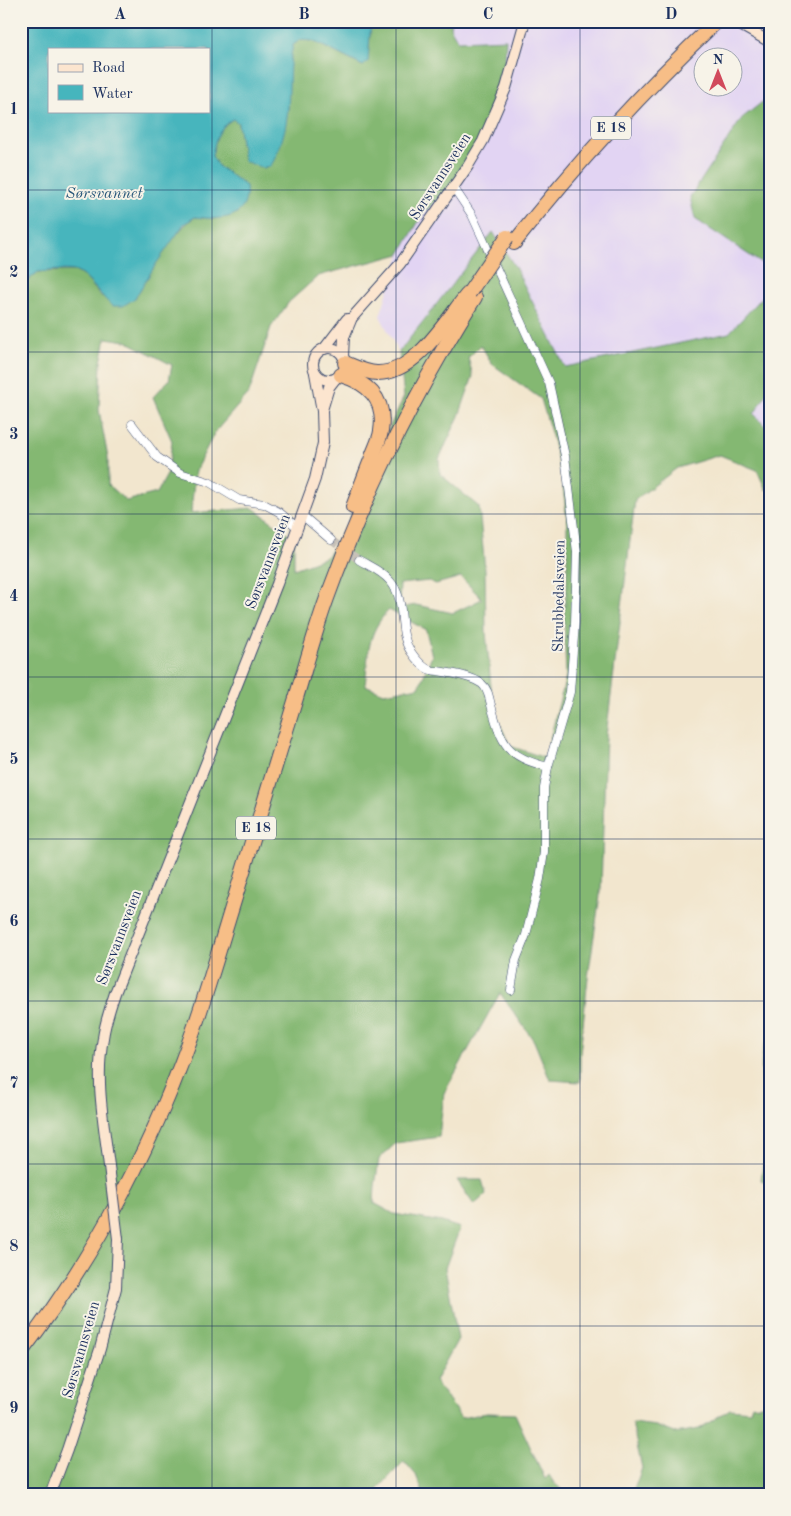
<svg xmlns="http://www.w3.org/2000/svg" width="791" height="1516" viewBox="0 0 791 1516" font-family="'Old Standard TT',serif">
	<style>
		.built { fill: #e2d4f3; fill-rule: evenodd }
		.forest { fill: #84b872; stroke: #507468; fill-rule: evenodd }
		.water { fill: #46b5bd; stroke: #30728e; fill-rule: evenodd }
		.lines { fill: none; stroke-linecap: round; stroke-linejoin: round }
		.street-tunnel { stroke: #c7c1b8; stroke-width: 8; stroke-dasharray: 8 4; stroke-linecap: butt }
		.street-casing { stroke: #3b4a6f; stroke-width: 9 }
		.secondary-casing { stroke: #3b4a6f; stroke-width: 12 }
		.highway-casing { stroke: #3b4a6f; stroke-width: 16 }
		.street { stroke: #fff; stroke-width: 8 }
		.secondary { stroke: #fce5cf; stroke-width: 10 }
		.highway { stroke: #f7be87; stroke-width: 14 }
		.secondary-bridge-casing { stroke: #3b4a6f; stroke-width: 12; stroke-linecap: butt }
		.highway-bridge-casing { stroke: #3b4a6f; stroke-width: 16; stroke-linecap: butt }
		.secondary-bridge { stroke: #fce5cf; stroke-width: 10 }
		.highway-bridge { stroke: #f7be87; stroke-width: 14 }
		.grid { fill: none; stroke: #1b2f5e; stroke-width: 1; stroke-opacity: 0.55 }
		.labels { text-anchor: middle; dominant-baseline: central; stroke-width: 4; stroke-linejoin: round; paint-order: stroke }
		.shield { fill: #f7f3e8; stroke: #5d6a87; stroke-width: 1 }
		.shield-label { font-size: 14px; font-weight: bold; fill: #1b2f5e }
		.street-label { font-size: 15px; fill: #1b2f5e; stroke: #f7f3e8 }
		.water-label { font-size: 16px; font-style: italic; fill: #28577a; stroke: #f7f3e8 }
		.neatline { fill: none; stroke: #1b2f5e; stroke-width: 2 }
		.grid-label { font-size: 16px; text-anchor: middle; font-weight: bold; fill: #1b2f5e }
	</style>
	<rect width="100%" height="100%" fill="#f7f3e8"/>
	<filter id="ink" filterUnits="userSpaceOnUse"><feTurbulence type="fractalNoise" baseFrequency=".02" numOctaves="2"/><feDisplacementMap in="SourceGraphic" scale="10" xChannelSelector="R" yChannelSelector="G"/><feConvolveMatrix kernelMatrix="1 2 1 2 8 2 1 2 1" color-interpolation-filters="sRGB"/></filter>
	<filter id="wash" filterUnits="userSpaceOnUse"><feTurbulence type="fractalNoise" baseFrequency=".0096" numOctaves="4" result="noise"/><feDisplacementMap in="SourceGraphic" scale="20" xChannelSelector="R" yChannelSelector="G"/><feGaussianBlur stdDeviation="1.12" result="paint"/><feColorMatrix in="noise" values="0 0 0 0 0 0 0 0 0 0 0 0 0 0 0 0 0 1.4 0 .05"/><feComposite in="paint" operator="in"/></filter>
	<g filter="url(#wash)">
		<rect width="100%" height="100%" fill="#f2e6ce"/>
		<g class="built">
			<path d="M452,21H770V96L742,118L695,219L770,269V289L729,333L565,367L515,267L448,290L399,352L380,316L400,254L424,212L466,174L458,41L450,27ZM704,58H734V88H704Z"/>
			<polygon points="770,389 770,431 754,414"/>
		</g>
		<g class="forest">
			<path d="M371,21H452L450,27L458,41L506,39L504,83L466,174L424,212L400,254L318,276L289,302L271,327L249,393L215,432L195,471L191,513L253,508L294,538V569L326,557L348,526L363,481L404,397L399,352L493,232L515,267L565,367L729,333L770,289V389L754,414L770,431V485L766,490L757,470L720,455L677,468L635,500L606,736L601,888L588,977L580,1053V1082L550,1080L534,1041L500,993L444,1093L439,1137L396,1143L379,1159L375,1186L374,1203L394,1214L442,1222L460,1228L445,1268L458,1339L435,1381L461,1418L487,1413L515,1414L545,1479L549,1475L554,1483L568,1495H424L416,1475L404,1461L377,1490L379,1495H21V578L28,553L21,555V286L38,272L75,271L86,278L101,296L135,298C151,273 171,233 195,217L215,219L246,186L218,166L212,156C215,140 218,128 233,119L238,123L242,149L288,109L289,61L293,45L300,40L313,41L363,66L369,49ZM106,338L126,341L172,365L169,380L153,397L172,441L168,473L157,493L126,501L108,485V458L99,410L101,362ZM481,345L492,364L541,399L552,436L562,479L567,520V583L564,616L566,677L545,758L510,746L493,708L486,632L485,570L479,507L440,474L439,459L459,416L473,376L468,358ZM461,577L482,599L453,613L416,605L399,608L400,584L429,581L436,584ZM389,610L426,630L432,656L419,687L384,693L365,685C369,654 366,633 389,610Z"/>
			<polygon points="770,96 770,269 695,219 690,197 742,118"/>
			<path d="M770,1036V1184L761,1180C763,1164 767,1147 767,1130C769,1103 752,1059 770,1036Z"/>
			<polygon points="457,1180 482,1180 486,1194 474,1205"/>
			<polygon points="770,1401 770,1495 632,1495 642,1468 632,1423 656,1426 675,1433 699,1429 730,1409 750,1411 752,1404 758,1406"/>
		</g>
		<path class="water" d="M21,21H371L368,62L363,66L313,41L300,40L293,45C288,66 290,86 288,108C287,126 280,152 270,167L263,168L244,161L238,123L233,119C218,127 215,141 212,156L218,166L246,186C250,221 220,220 195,217L184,224L156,264L135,298L123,306H112C102,297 86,274 74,271C63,269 49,271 38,272L21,286ZM49,49H209V111H49Z"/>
	</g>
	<g filter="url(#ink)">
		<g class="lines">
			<polyline class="street-tunnel" points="331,540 359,560"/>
			<g class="street-casing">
				<g id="street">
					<polyline points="751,31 758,21"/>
					<polyline points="454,188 472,215 549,383 565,456 577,552 575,623 570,692 548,767 544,788 544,852 540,879 526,935 516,960 511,990"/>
					<polyline points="132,424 157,457 180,473 209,482 239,500 264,504 279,512 298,528"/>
					<polyline points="303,516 331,540"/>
					<path d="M359,560C369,566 382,571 390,581C408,601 396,630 411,652C415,658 424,669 431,670C433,671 436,671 438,671C451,673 472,676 482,684C488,689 489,697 491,705C502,744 505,756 548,767"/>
				</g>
			</g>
			<g class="secondary-casing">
				<g id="secondary">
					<polyline points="733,21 770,42"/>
					<circle cx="329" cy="364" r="16"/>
					<polyline points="324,349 347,319 351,319 400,264 468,166 483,141 506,88 525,21"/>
					<polyline points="343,356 344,337 351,320"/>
					<polyline points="322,410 329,387 336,378"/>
					<path d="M109,1166C104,1124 95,1080 103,1038C105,1023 110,1008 115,993L277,584L315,479L323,443L322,411L315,373"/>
					<polyline points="50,1495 67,1450 100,1349 116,1288 118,1239"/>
				</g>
			</g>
			<g class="highway-casing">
				<g id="highway">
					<path d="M514,243C576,164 644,90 717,21"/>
					<path d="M345,363C355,367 366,373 377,373C415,374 445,322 467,295"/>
					<path d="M341,375C368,383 386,399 381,431C380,440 374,450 371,460C365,475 359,491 353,507"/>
					<path d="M21,1352C97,1254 157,1137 197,1020C209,985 219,950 230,914C252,842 274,770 296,698C306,665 315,631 327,598C365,493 415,392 475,297"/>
				</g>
			</g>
			<use href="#street" class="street"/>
			<use href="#secondary" class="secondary"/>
			<use href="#highway" class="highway"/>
			<g class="secondary-bridge-casing">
				<polyline id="secondary-bridge" points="109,1166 118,1239"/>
			</g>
			<g class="highway-bridge-casing">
				<polyline id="highway-bridge" points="469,293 507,237"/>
			</g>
			<use href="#secondary-bridge" class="secondary-bridge"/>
			<use href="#highway-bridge" class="highway-bridge"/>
		</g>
	</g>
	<path class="grid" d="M212,21V1495M396,21V1495M580,21V1495M21,190H770M21,352H770M21,514H770M21,677H770M21,839H770M21,1001H770M21,1164H770M21,1326H770"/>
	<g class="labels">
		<g class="shield">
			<rect x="591" y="116.5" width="40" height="23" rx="4"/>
			<rect x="236" y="816.5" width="40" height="23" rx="4"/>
		</g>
		<g class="shield-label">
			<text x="611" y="128">E 18</text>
			<text x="256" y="828">E 18</text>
		</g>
		<g class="street-label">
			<text transform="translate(441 177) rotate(-57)">Sørsvannsveien</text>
			<text transform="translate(269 562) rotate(-69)">Sørsvannsveien</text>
			<text transform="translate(560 596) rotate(-89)">Skrubbedalsveien</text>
			<text transform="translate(120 938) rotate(-69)">Sørsvannsveien</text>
			<text transform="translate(82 1350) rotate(-74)">Sørsvannsveien</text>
		</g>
		<g class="water-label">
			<text x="104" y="194">Sørsvannet</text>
		</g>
	</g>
	<rect width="791" height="1516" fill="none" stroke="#f7f3e8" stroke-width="55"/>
	<rect x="48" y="48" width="162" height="65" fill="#f7f3e8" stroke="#9fa5b1"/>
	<rect x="58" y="64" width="25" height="8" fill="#fce5cf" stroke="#9fa5b1"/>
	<text x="92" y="72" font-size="15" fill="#1b2f5e">Road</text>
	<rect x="58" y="85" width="25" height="15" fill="#46b5bd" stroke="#9fa5b1"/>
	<text x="92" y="98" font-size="15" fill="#1b2f5e">Water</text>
	<g transform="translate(718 72)"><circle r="24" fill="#f7f3e8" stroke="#9fa5b1"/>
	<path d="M0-4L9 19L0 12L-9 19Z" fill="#d1495b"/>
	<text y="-8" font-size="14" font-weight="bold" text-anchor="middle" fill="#1b2f5e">N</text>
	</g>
	<rect x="28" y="28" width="736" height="1460" class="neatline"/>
	<g class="grid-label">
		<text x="120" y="19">A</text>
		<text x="304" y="19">B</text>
		<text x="488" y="19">C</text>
		<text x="671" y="19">D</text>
		<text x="14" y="114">1</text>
		<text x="14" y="277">2</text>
		<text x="14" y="439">3</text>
		<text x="14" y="601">4</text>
		<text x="14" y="764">5</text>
		<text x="14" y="926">6</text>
		<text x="14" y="1088">7</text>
		<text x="14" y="1251">8</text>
		<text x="14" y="1413">9</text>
	</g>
</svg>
